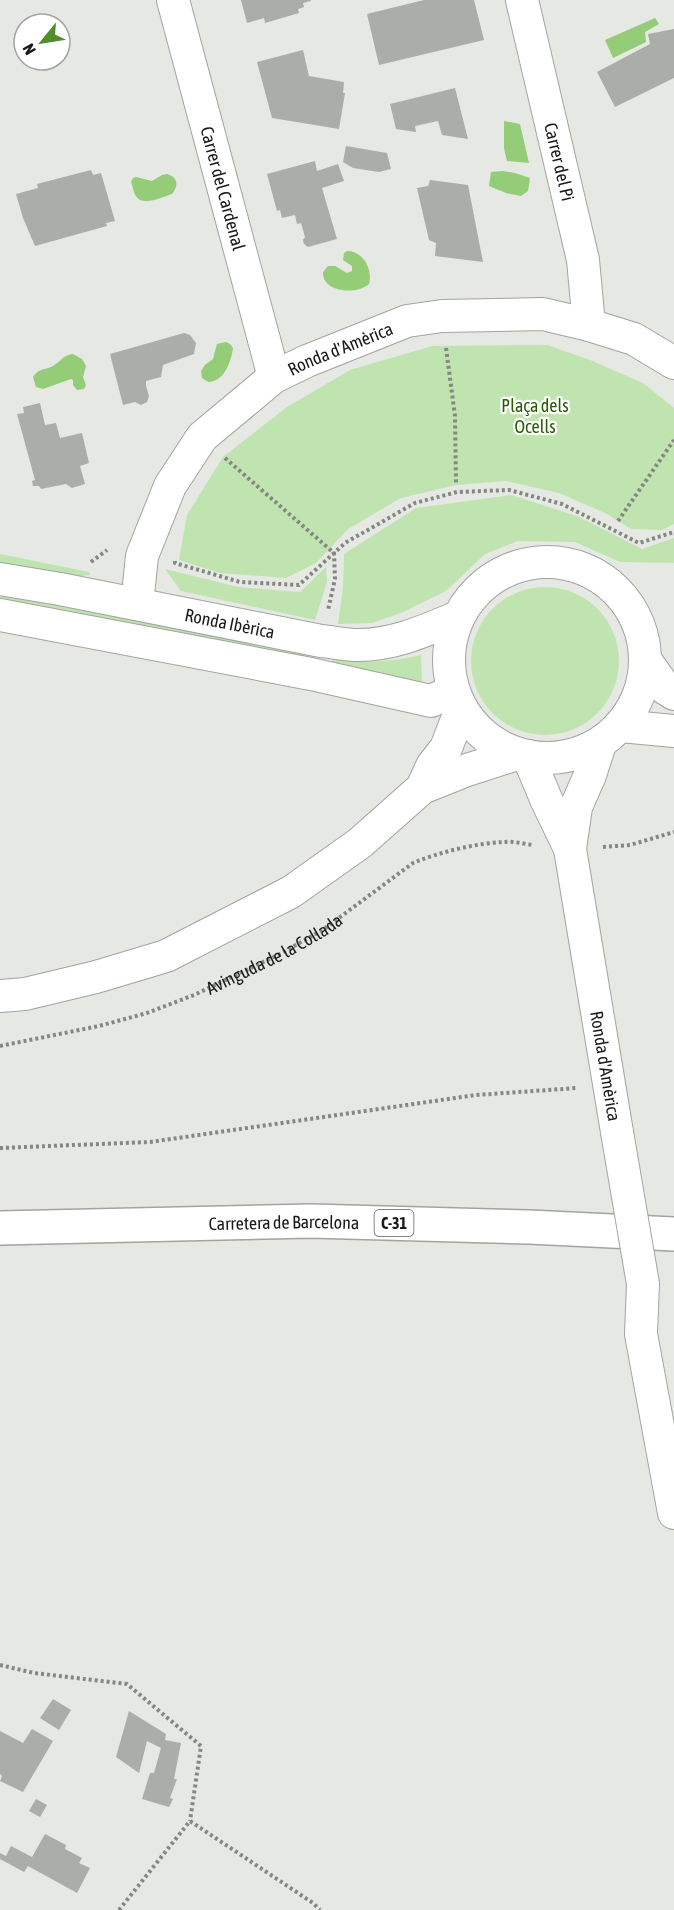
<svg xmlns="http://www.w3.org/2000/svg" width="674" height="1910" viewBox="0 0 674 1910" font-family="'Asap Condensed',sans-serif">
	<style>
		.green { fill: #c0e4af }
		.water { fill: #94cc78 }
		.building { fill: #aaada8 }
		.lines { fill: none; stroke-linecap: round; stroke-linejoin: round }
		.minor-casing { stroke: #a1a49f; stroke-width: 34 }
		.trunk-casing { stroke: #a1a49f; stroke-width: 36 }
		.path { stroke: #858783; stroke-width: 4; stroke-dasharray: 3 3; stroke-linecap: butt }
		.minor { stroke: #fff; stroke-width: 32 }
		.trunk { stroke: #fff; stroke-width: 33 }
		.minor-bridge-casing { stroke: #a1a49f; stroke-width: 34; stroke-linecap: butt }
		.minor-bridge { stroke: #fff; stroke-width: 32 }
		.labels { text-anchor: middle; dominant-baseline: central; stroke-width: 4.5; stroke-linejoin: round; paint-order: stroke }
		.shield { fill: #fff; stroke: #5e5f5d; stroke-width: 1.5 }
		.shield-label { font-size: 16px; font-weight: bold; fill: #191a18 }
		.street-label { font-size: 18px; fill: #191a18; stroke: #fff }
		.park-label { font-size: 18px; fill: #295b00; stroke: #fff }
	</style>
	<rect width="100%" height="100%" fill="#e5e8e3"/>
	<g class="green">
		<polygon points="547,345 590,360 643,383 674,408 674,524 662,530 631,529 607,514 559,493 506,481 456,485 401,498 348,529 316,563 286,578 220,573 179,560 187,515 223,457 287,407 350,370 432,346"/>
		<polygon points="511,495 577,516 642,549 674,538 674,563 620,562 575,542 518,541 485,554 446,591 401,613 372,623 338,624 343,588 344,554 416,508"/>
		<polygon points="0,554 89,572 90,575 74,577 0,562"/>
		<polygon points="326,567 327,582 315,620 181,591 165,569 238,587 300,592"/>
		<circle cx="545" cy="661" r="74"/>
		<polygon points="0,591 307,653 306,659 0,602"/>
		<path d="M421,655L422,683L332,665V658C368,663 386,663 421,655Z"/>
	</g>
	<g class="water">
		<polygon points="655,18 659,24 645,32 646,42 613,58 605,40"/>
		<polygon points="504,121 520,124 529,163 507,161 504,148"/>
		<polygon points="503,171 515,173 530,178 528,191 521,196 506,193 489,186 491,172"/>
		<path d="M167,174C178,177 179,186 172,194C163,197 142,207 136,196C133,192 133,186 131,182L133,178L136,177L152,181L162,175Z"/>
		<path d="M347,251C363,251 373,269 369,284C357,295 322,293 323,272L328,266H335L347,273L352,271V266L343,260L344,253Z"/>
		<path d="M226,342L230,344L233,348C231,362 224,382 208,382L202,378L201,371L205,365L213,359L217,344Z"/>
		<path d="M73,354L82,359L86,366L83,377L86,385L84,389L77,390L73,385V380L71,379L43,389L36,387L33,377C38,369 43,370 51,367C60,363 62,355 73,354Z"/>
	</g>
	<g class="building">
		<polygon points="241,0 311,0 311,1 303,3 304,7 298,9 299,13 265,23 264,18 247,23"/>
		<polygon points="424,0 474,0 484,40 379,65 367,14"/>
		<polygon points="674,29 674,78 615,107 597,72 650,44 648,34"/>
		<polygon points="303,50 309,76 344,82 343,93 345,93 339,129 272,118 257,62"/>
		<polygon points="455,88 468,139 442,135 438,121 415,126 416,132 396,129 390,104"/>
		<polygon points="346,146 387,153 391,169 379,172 353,168 343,162"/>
		<polygon points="315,161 317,171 338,164 344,181 322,188 337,239 308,247 304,244 303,240 305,237 301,223 297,224 295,215 282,218 280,210 277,211 267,174"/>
		<polygon points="91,170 93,175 101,173 115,221 106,223 107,226 35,246 23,218 16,194 38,188 37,184"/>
		<polygon points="430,180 468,185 483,262 435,256 436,243 429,240 417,188 428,186"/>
		<polygon points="184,333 190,335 196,343 194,354 163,365 161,377 146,381 146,386 149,396 147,402 141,405 135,402 123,405 110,354"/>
		<polygon points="40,403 45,425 56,423 60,438 82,433 89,463 80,466 85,484 72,488 66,484 41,489 39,486 33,486 32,481 35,480 17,414 24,413 23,407"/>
		<polygon points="53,1699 71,1710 59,1730 40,1718"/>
		<polygon points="129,1711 166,1734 165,1740 181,1743 174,1779 177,1779 170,1798 173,1799 169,1807 142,1799 150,1773 154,1773 161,1748 147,1741 139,1773 116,1757"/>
		<polygon points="32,1729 53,1741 23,1792 0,1781 2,1776 0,1774 0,1731 23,1743"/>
		<polygon points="36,1799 47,1805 40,1817 29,1811"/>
		<polygon points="45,1834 66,1845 65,1849 82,1858 79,1863 90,1868 77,1893 28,1866 24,1872 0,1859 0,1853 6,1856 11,1846 32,1857"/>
	</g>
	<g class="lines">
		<g class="minor-casing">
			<g id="minor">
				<path id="s2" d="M173,0L274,377"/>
				<path id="s3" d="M522,0L583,260L589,325"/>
				<circle cx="547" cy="660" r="98"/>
				<path id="s4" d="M0,579L60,589L321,641C333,642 346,645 358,645C394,645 427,630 458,617"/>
				<path id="s5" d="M137,604L142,556L170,486L202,437L274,377L307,361L407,321L442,316L543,314L589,325L634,339L674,363"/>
				<polyline points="0,615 311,674 431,701 453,691"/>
				<polyline points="646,661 666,689 674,694"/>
				<polyline points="621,726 674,731"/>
				<path id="s6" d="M528,756L546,799L570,849L617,1132"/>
				<polyline points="422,788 432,766 446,748 461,709"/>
				<polyline points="570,849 576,807 590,775 600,744"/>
				<polyline points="0,996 25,994 96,977 166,956 291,892 360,843 422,788 467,770 517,754"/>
				<polyline points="643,1284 641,1334 674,1513"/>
			</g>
		</g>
		<g class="trunk-casing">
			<g id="trunk">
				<path id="s7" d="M0,1228L311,1221L529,1227L674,1234"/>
			</g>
		</g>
		<g class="path">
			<polyline points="446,348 455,416 456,485"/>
			<polyline points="225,458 334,553 335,579 328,610"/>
			<polyline points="618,521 674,440"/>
			<polyline points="175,561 175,563 240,582 299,585 345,543 415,503 457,492 509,490 562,504 639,543 674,532"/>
			<polyline points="91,562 107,550"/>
			<polyline points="603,847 630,845 674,832"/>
			<path id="s1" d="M0,1046L99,1026L147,1013L194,995L282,953L324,929L413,863C440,852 476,843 505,842C514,841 524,844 533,845"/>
			<polyline points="0,1148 150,1142 476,1095 577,1088"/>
			<polyline points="0,1665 34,1673 127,1684 201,1746 190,1821"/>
			<polyline points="119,1910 190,1821 313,1903 320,1910"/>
		</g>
		<use href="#minor" class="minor"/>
		<use href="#trunk" class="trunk"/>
		<g class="minor-bridge-casing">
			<polyline id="minor-bridge" points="617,1132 643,1284"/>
		</g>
		<use href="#minor-bridge" class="minor-bridge"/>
	</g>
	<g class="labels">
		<rect class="shield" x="374.5" y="1210" width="39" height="26" rx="4.5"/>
		<g class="shield-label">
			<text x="394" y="1223">C-31</text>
		</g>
		<g class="street-label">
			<text stroke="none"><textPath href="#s3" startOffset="166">Carrer del Pi</textPath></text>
			<text stroke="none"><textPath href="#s2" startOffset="195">Carrer del Cardenal</textPath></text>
			<text stroke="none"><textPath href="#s5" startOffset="348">Ronda d'Amèrica</textPath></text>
			<text stroke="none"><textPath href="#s4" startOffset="234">Ronda Ibèrica</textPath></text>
			<text stroke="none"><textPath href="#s1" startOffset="291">Avinguda de la Collada</textPath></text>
			<text stroke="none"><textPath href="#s6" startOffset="322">Ronda d'Amèrica</textPath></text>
			<text stroke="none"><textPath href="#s7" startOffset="284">Carretera de Barcelona</textPath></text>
		</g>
		<g class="park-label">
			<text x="535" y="405">Plaça dels<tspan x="535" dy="21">Ocells</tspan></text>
		</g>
	</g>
	<g transform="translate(42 42) rotate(240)"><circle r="28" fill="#ffffff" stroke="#a3a3a3" stroke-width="1.5"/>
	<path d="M0-4.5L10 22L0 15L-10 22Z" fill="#518d2b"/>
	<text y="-9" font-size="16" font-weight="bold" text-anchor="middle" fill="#191a18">N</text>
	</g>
</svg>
